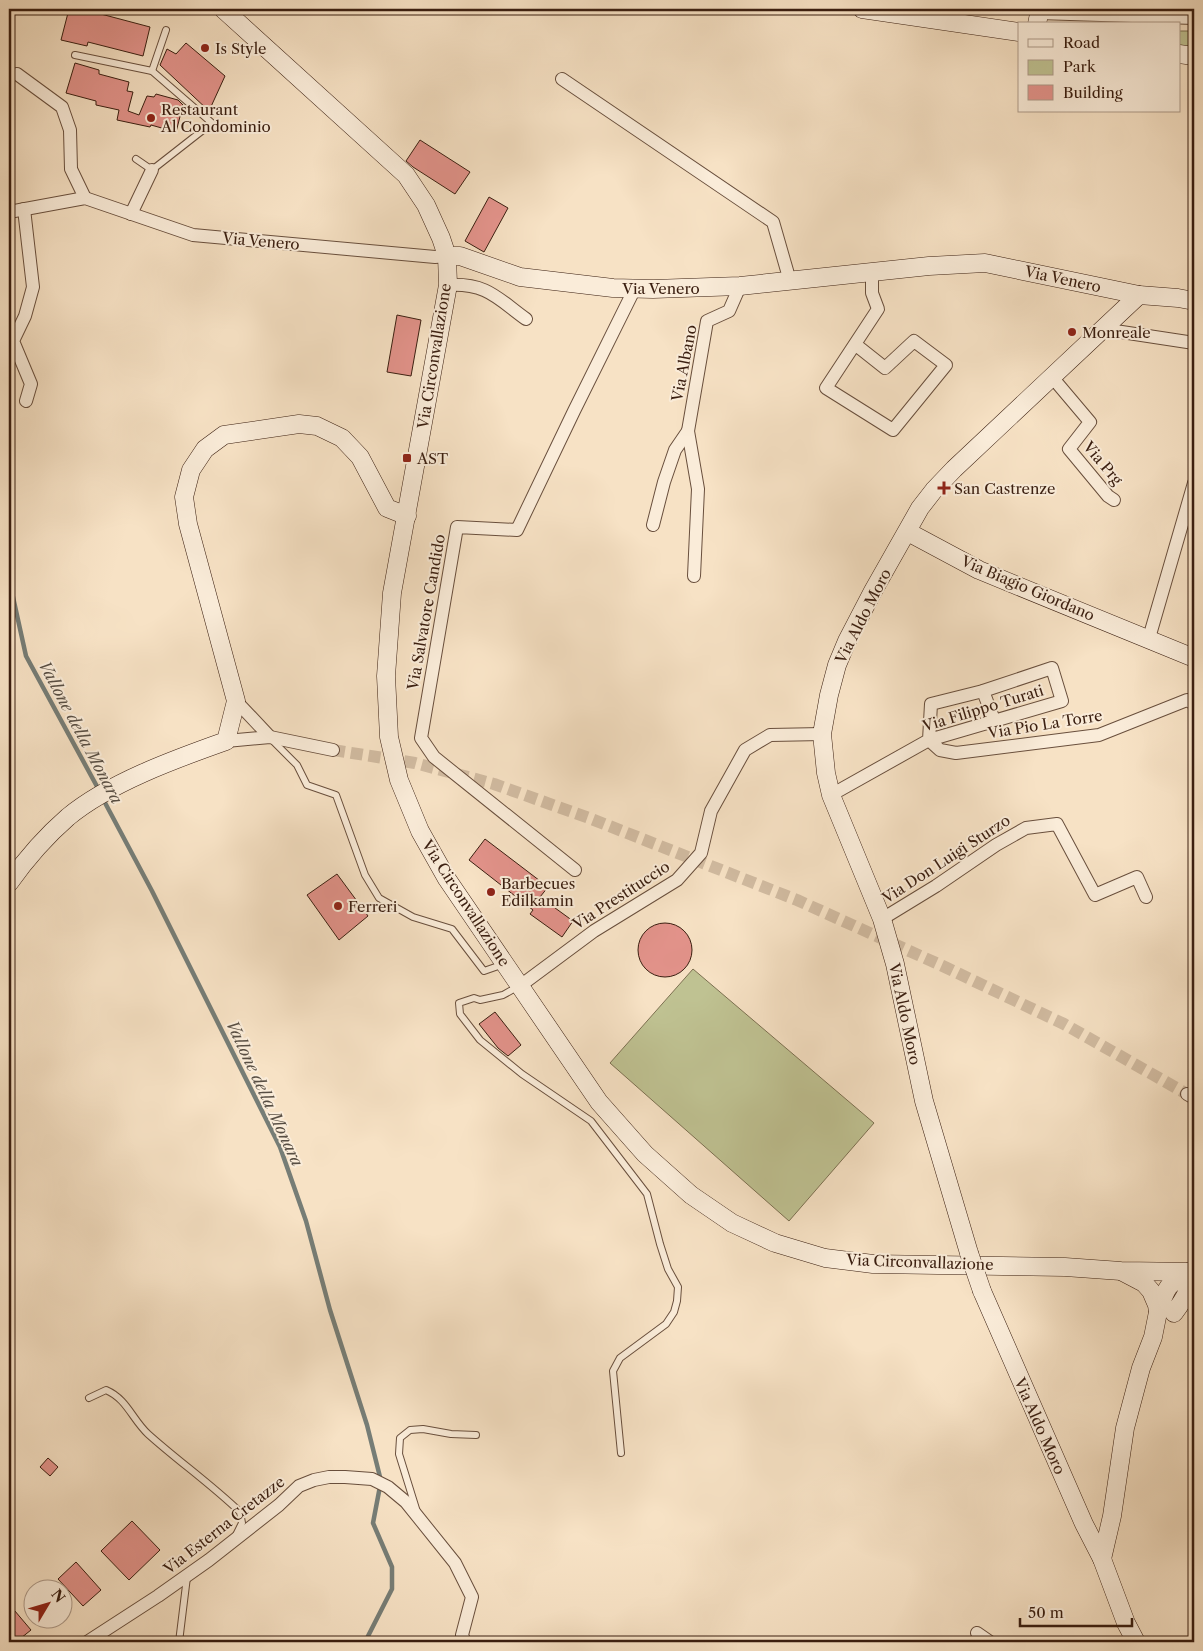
<svg xmlns="http://www.w3.org/2000/svg" width="1203" height="1651" viewBox="0 0 1203 1651" font-family="'Libre Caslon Text',serif">
	<style>
		.green { fill: #bfc292; stroke: #7c7051 }
		.lines { fill: none; stroke-linecap: round; stroke-linejoin: round }
		.stream { stroke: #767d76; stroke-width: 4.5 }
		.building { fill: #e3938b; stroke: #3a1e10 }
		.street-tunnel { stroke: #d1bba1; stroke-width: 12; stroke-dasharray: 12 6; stroke-linecap: butt }
		.lane-casing { stroke: #694f3d; stroke-width: 8 }
		.street-casing { stroke: #694f3d; stroke-width: 14 }
		.secondary-casing { stroke: #3a1e10; stroke-width: 19 }
		.lane { stroke: #faecd9; stroke-width: 6 }
		.street { stroke: #faecd9; stroke-width: 12 }
		.secondary { stroke: #faecd9; stroke-width: 18 }
		.secondary-bridge-casing { stroke: #3a1e10; stroke-width: 19; stroke-linecap: butt }
		.secondary-bridge { stroke: #faecd9; stroke-width: 18 }
		.poi-dot { fill: #8f2418; stroke: #faecd9; stroke-width: 2 }
		.labels { text-anchor: middle; dominant-baseline: central; stroke-width: 4; stroke-linejoin: round; paint-order: stroke }
		.poi-label { font-size: 15px; fill: #3a1e10; stroke: #faecd9; text-anchor: start }
		.street-label { font-size: 15px; fill: #3a1e10; stroke: #faecd9 }
		.water-label { font-size: 16px; font-style: italic; fill: #584e43; stroke: #faecd9 }
	</style>
	<rect width="100%" height="100%" fill="#f7e2c5"/>
	<filter id="stains"><feTurbulence type="fractalNoise" baseFrequency=".004" numOctaves="4"/><feColorMatrix values="0 0 0 0 .2 0 0 0 0 .09 0 0 0 0 .02 0 0 0 .5 -.17"/></filter>
	<radialGradient id="worn" r=".72"><stop offset=".6" stop-color="#630" stop-opacity="0"/><stop offset="1" stop-color="#630" stop-opacity=".3"/></radialGradient>
	<g class="green">
		<polygon points="1179,31 1194,31 1194,48 1179,45"/>
		<polygon points="693,969 874,1123 789,1221 610,1063"/>
	</g>
	<g class="lines">
		<g class="stream">
			<polyline points="9,579 26,656 100,792"/>
			<polyline points="103,799 152,891 280,1147 306,1221 330,1310 367,1425 381,1481 373,1523 392,1567 392,1589 365,1642"/>
		</g>
	</g>
	<g class="building">
		<polygon points="69,9 82,9 150,27 143,56 88,42 87,46 61,40"/>
		<polygon points="186,43 225,76 209,111 160,65 167,49 176,54"/>
		<polygon points="75,63 99,70 99,74 129,82 127,91 133,92 128,111 139,115 147,96 154,97 156,94 178,100 183,105 176,132 151,125 150,127 117,120 119,110 96,105 96,101 66,93"/>
		<polygon points="420,140 470,172 455,194 413,167 406,161"/>
		<polygon points="489,197 508,208 484,252 465,241"/>
		<polygon points="397,315 421,320 411,376 387,372"/>
		<polygon points="485,839 548,887 540,897 573,921 562,937 530,914 533,910 469,860"/>
		<polygon points="337,874 368,916 339,940 307,895"/>
		<circle cx="665" cy="950" r="27"/>
		<polygon points="495,1012 521,1045 508,1056 498,1048 479,1024"/>
		<polygon points="48,1458 58,1467 50,1476 40,1467"/>
		<polygon points="132,1521 160,1550 129,1580 101,1551"/>
		<polygon points="76,1562 101,1590 83,1606 58,1579"/>
		<polygon points="9,1604 31,1630 16,1642 9,1642"/>
	</g>
	<g class="lines">
		<polyline class="street-tunnel" points="333,750 415,763 494,784 589,818 797,900 947,968 1064,1024 1187,1094"/>
		<g class="lane-casing">
			<g id="lane">
				<polyline points="75,55 152,71 212,123 152,170 136,159"/>
				<polyline points="152,71 166,30"/>
				<polyline points="271,739 297,765 307,785 336,795 365,875 379,898 413,917 452,929 484,971 504,964"/>
				<polyline points="519,986 503,995 480,1000 474,998 459,1003 460,1014 480,1040 522,1074 591,1121 647,1194 660,1244 668,1269 678,1287 677,1301 674,1312 666,1324 620,1358 613,1371 621,1453"/>
				<path d="M89,1398L106,1390C127,1399 132,1419 148,1434C178,1461 211,1484 240,1512L242,1523L236,1535"/>
				<polyline points="417,1512 399,1454 400,1438 410,1430 423,1429 451,1434 476,1435"/>
				<polyline points="179,1642 187,1577"/>
			</g>
		</g>
		<g class="street-casing">
			<g id="street">
				<polyline points="1039,13 1194,18"/>
				<polyline points="17,74 62,107 70,130 71,169 85,198"/>
				<polyline points="562,79 773,222 790,281"/>
				<polyline points="24,209 33,287 25,316 13,341 31,384 26,401"/>
				<polyline points="9,212 85,198 193,235 435,257 447,256"/>
				<polyline points="131,214 152,170"/>
				<path d="M448,285C487,283 497,298 526,319"/>
				<polyline points="1102,329 1194,343"/>
				<polyline points="856,345 885,368 914,341 946,365 893,430 826,388 878,309 872,293 872,272"/>
				<polyline points="1052,377 1090,422 1069,449 1108,496 1114,500"/>
				<polyline points="653,525 664,482 675,450 688,431"/>
				<polyline points="694,576 698,489 688,431 707,321 729,311 740,286"/>
				<polyline points="1149,638 1194,483"/>
				<polyline points="983,691 994,720"/>
				<polyline points="236,701 270,737"/>
				<polyline points="226,741 270,737 333,750"/>
				<polyline points="831,795 929,740 1062,701 1052,668 983,691 931,704 929,740 940,750 956,753 1099,735 1187,700 1194,704"/>
				<polyline points="575,870 434,757 421,738 457,527 517,530 574,411 635,288"/>
				<polyline points="882,919 936,886 996,845 1026,828 1057,824 1095,895 1137,877 1146,897"/>
				<polyline points="520,986 594,931 677,880 701,853 711,811 745,750 770,735 822,734"/>
				<polyline points="1187,1094 1194,1098"/>
				<polyline points="977,1633 990,1642"/>
				<polyline points="87,1642 158,1596 209,1560 279,1505 299,1486 314,1480 329,1477 345,1477 372,1479 388,1487 406,1502 455,1563 472,1597 462,1635 465,1642"/>
			</g>
		</g>
		<g class="secondary-casing">
			<g id="secondary">
				<polyline points="223,9 406,175 426,205 441,238 447,256 448,285 392,593 386,676 389,737 399,780 420,831 447,879 599,1102 645,1154 691,1195 732,1223 775,1243 825,1258 873,1264 1065,1267 1121,1271 1194,1272"/>
				<polyline points="862,9 1019,32"/>
				<polyline points="1037,24 1040,9"/>
				<polyline points="1179,54 1194,56"/>
				<polyline points="447,256 460,256 520,277 613,288 653,289 740,286 929,266 985,263 1139,295 1178,298 1194,301"/>
				<polyline points="908,532 979,570 1194,658"/>
				<path d="M9,883C26,859 45,837 68,817C109,783 175,759 226,741L236,701L188,524L184,497L191,470L205,449L224,435L299,424L317,426L342,438L360,457L387,508L407,516"/>
				<polyline points="969,1253 924,1101 895,964 882,919 831,795 826,773 822,734 829,695 837,665 847,641 873,591 920,508 934,490 954,469 1139,295"/>
				<polyline points="982,1291 1084,1524 1102,1559 1126,1623 1136,1642"/>
				<path d="M1158,1312C1166,1287 1167,1284 1191,1271C1190,1291 1185,1298 1174,1313"/>
				<polyline points="1102,1559 1112,1516 1125,1428 1141,1368 1153,1337 1158,1312 1157,1305 1151,1291 1144,1283 1123,1272"/>
			</g>
		</g>
		<use href="#lane" class="lane"/>
		<use href="#street" class="street"/>
		<use href="#secondary" class="secondary"/>
		<g class="secondary-bridge-casing">
			<polyline id="secondary-bridge" points="969,1253 982,1291"/>
		</g>
		<use href="#secondary-bridge" class="secondary-bridge"/>
	</g>
	<g class="poi-dot">
		<circle cx="205" cy="48" r="5"/>
		<circle cx="151" cy="118" r="5"/>
		<circle cx="1072" cy="332" r="5"/>
		<rect x="402" y="453" width="10" height="10" rx="2.5"/>
		<path d="M941.5 480.5h5v5h5v5h-5v5h-5v-5h-5v-5h5z"/>
		<circle cx="491" cy="892" r="5"/>
		<circle cx="338" cy="906" r="5"/>
	</g>
	<g class="labels">
		<g class="poi-label">
			<text x="215" y="48">Is Style</text>
			<text x="161" y="109">Restaurant<tspan x="161" dy="17">Al Condominio</tspan></text>
			<text x="1082" y="332">Monreale</text>
			<text x="417" y="458">AST</text>
			<text x="954" y="488">San Castrenze</text>
			<text x="501" y="883">Barbecues<tspan x="501" dy="17">Edilkamin</tspan></text>
			<text x="348" y="906">Ferreri</text>
		</g>
		<g class="street-label">
			<text transform="translate(261 241) rotate(5)">Via Venero</text>
			<text transform="translate(1063 279) rotate(12)">Via Venero</text>
			<text x="661" y="288">Via Venero</text>
			<text transform="translate(434 356) rotate(-81)">Via Circonvallazione</text>
			<text transform="translate(684 363) rotate(-79)">Via Albano</text>
			<text transform="translate(1103 463) rotate(50)">Via Prg</text>
			<text transform="translate(1028 588) rotate(23)">Via Biagio Giordano</text>
			<text transform="translate(426 612) rotate(-80)">Via Salvatore Candido</text>
			<text transform="translate(863 616) rotate(-63)">Via Aldo Moro</text>
			<text transform="translate(983 708) rotate(-17)">Via Filippo Turati</text>
			<text transform="translate(1045 724) rotate(-9)">Via Pio La Torre</text>
			<text transform="translate(946 859) rotate(-33)">Via Don Luigi Sturzo</text>
			<text transform="translate(621 895) rotate(-33)">Via Prestituccio</text>
			<text transform="translate(466 903) rotate(57)">Via Circonvallazione</text>
			<text transform="translate(905 1014) rotate(78)">Via Aldo Moro</text>
			<text transform="translate(920 1262) rotate(2)">Via Circonvallazione</text>
			<text transform="translate(1040 1426) rotate(66)">Via Aldo Moro</text>
			<text transform="translate(224 1525) rotate(-38)">Via Esterna Cretazze</text>
		</g>
		<g class="water-label">
			<text transform="translate(81 732) rotate(62)">Vallone della Monara</text>
			<text transform="translate(265 1093) rotate(65)">Vallone della Monara</text>
		</g>
	</g>
	<rect width="1203" height="1651" fill="none" stroke="#f7e2c5" stroke-width="30"/>
	<rect x="10" y="10" width="1183" height="1631" fill="none" stroke="#3a1e10" stroke-width="2.5"/>
	<rect x="15" y="15" width="1173" height="1621" fill="none" stroke="#3a1e10"/>
	<rect x="1018" y="22" width="162" height="90" fill="#faecd9" stroke="#ad9a89"/>
	<rect x="1028" y="39" width="25" height="8" fill="#faecd9" stroke="#ad9a89"/>
	<text x="1063" y="48" font-size="15" fill="#3a1e10">Road</text>
	<rect x="1028" y="60" width="25" height="15" fill="#bfc292" stroke="#ad9a89"/>
	<text x="1063" y="72" font-size="15" fill="#3a1e10">Park</text>
	<rect x="1028" y="85" width="25" height="15" fill="#e3938b" stroke="#ad9a89"/>
	<text x="1063" y="98" font-size="15" fill="#3a1e10">Building</text>
	<g transform="translate(48 1604) rotate(52)"><circle r="24" fill="#faecd9" stroke="#ad9a89"/>
	<path d="M0-4L9 19L0 12L-9 19Z" fill="#8f2418"/>
	<text y="-8" font-size="14" font-weight="bold" text-anchor="middle" fill="#3a1e10">N</text>
	</g>
	<path d="M1020 1618v8h112v-8" fill="none" stroke="#3a1e10" stroke-width="2.5"/>
	<text x="1028" y="1618" font-size="15" fill="#3a1e10" stroke="#faecd9" stroke-width="4" paint-order="stroke">50 m</text>
	<rect width="100%" height="100%" filter="url(#stains)"/>
	<rect width="100%" height="100%" fill="url(#worn)"/>
</svg>
